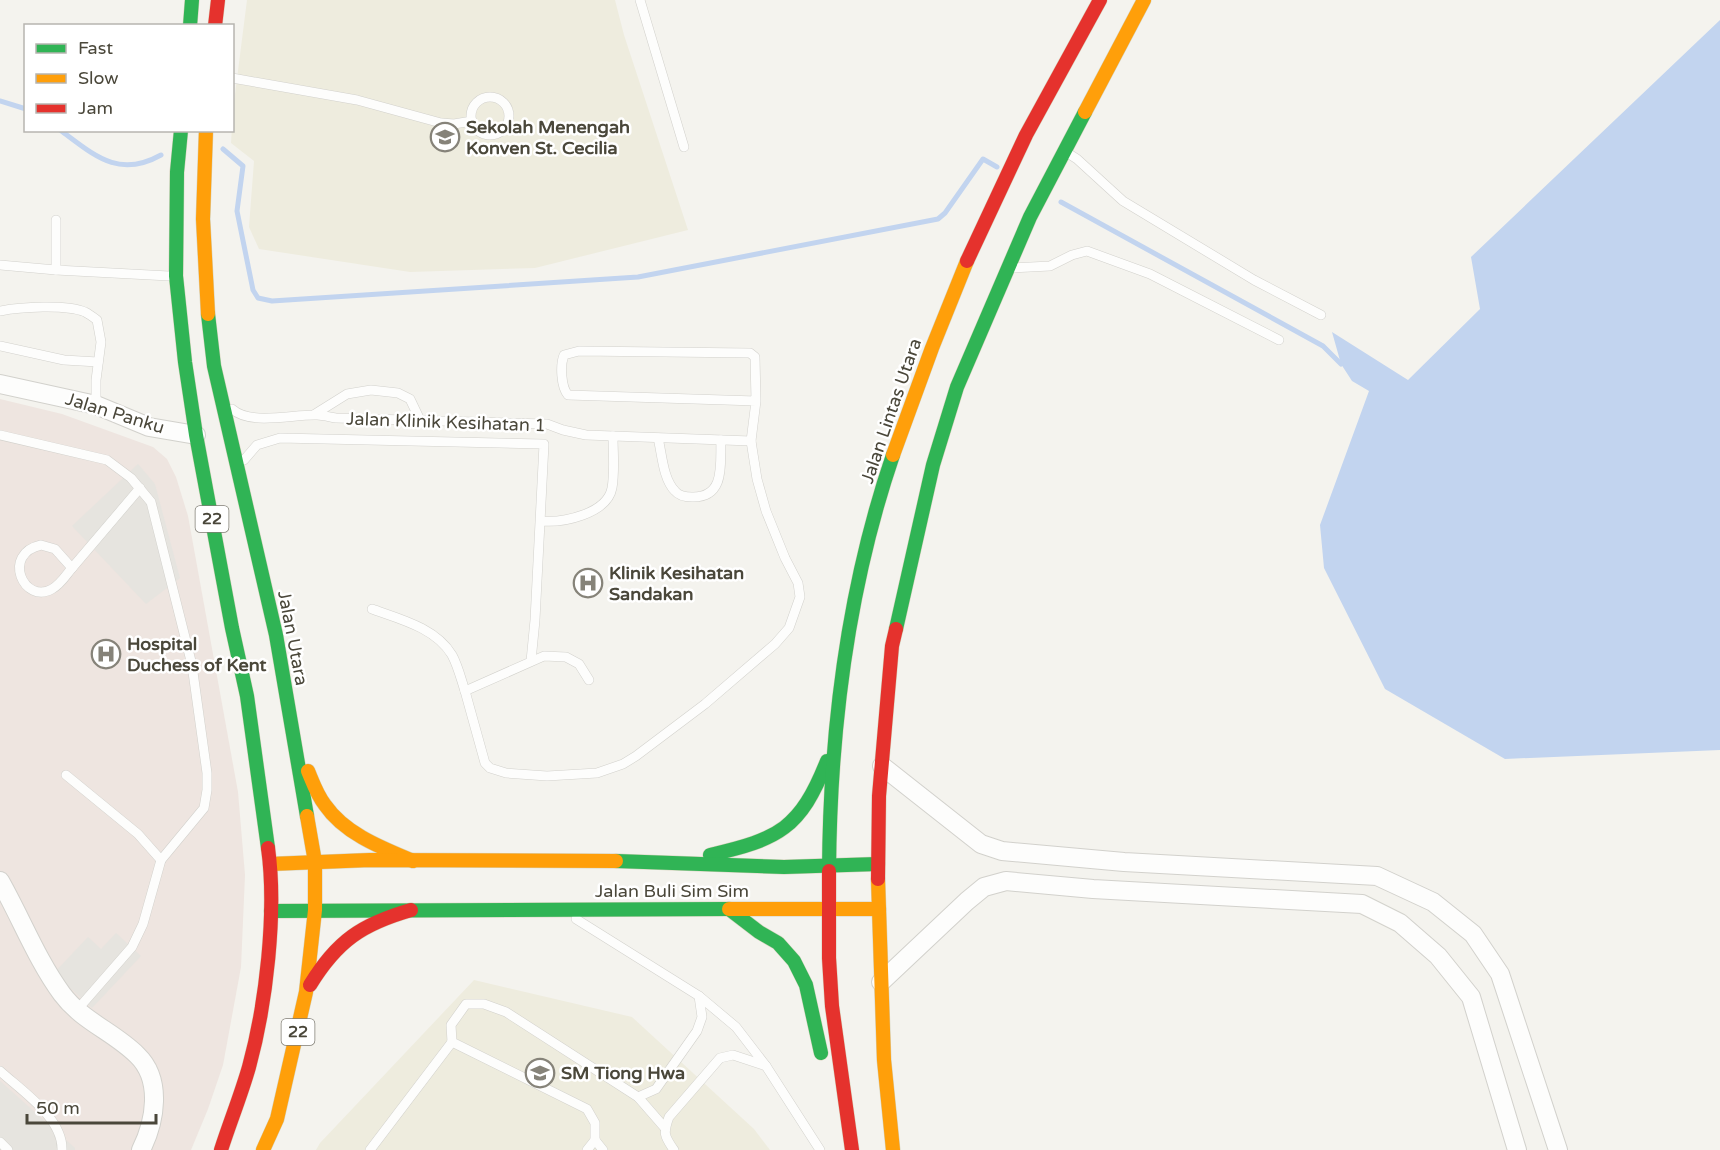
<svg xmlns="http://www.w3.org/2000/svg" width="1720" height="1150" viewBox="0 0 1720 1150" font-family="'Varela Round',sans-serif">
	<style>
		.education { fill: #eeecde }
		.medical { fill: #eee5e0 }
		.parking { fill: #e6e4df }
		.water { fill: #c2d4ef }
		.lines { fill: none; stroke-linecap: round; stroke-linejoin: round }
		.stream { stroke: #c2d4ef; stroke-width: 5 }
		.lane-casing { stroke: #d2d1cc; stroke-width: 10 }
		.street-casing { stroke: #d2d1cc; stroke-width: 20 }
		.fast-casing { stroke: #d5d2bc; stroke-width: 15 }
		.slow-casing { stroke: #d5d2bc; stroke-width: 15 }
		.jam-casing { stroke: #d5d2bc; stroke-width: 15 }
		.lane { stroke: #fdfdfc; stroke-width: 9 }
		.street { stroke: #fdfdfc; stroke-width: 18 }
		.fast { stroke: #30b455; stroke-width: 14 }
		.slow { stroke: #ff9f0a; stroke-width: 14 }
		.jam { stroke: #e5322d; stroke-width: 14 }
		.labels { text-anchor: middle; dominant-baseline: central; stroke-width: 5; stroke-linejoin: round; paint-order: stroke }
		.shield { fill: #fff; stroke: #807e75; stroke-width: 1.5 }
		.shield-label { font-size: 16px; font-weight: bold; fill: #4a473a }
		.poi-label { font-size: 18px; font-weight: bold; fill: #4a473a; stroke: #fff; text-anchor: start }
		.street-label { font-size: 18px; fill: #4a473a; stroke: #fff }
	</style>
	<rect width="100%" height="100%" fill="#f4f3ee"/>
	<g class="education">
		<polygon points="247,0 615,0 624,35 688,230 535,268 410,272 259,249 249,227 254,161 231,143 233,110"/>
		<polygon points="474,980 632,1017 754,1129 770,1150 316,1150 320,1143"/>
	</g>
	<polygon class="medical" points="0,399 62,414 153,447 167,459 176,477 188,516 238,792 245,875 241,967 223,1065 208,1109 191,1150 0,1150"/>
	<g class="parking">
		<polygon points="138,464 155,484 180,578 146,604 72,526"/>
		<polygon points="116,933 141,956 92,1008 54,973 88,937 101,949"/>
		<polygon points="0,1081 75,1148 75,1150 0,1150"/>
	</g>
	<polygon class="water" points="1720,20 1720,750 1505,759 1385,689 1324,568 1320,525 1369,391 1352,381 1341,364 1332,332 1408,380 1480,309 1471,257"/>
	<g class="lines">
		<g class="stream">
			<polyline points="0,101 26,109"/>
			<path d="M60,130C94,155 118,179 161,155"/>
			<polyline points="223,149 243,166 237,211 253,290 258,298 272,301 638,277 938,219 945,213 983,159 997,167"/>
			<polyline points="1061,202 1323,346 1341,364"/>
		</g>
		<g class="lane-casing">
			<g id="lane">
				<polyline points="640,0 684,147"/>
				<polyline points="232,78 357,100 441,123 454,124 472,121"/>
				<circle cx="490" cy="116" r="19"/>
				<polyline points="1066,152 1077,159 1123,201 1254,280 1321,315"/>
				<polyline points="56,220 56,270 169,276"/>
				<polyline points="0,265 56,270"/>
				<polyline points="1012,268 1050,266 1072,255 1087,251 1150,274 1279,340"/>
				<path d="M0,311C20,307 66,304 85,312C89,314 93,317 97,320L101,342L96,380V405"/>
				<polyline points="0,346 64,360 98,362"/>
				<path d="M232,409C251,426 293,414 317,415C323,415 329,417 336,418L547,424L563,430L586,435L751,441"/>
				<polyline points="315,414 347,394 371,390 398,393 410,399 420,420"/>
				<polyline points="0,435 107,460 131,478 151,502 192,665 207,773 207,790 204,808 161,860 143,924 132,947 77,1010"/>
				<path d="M658,438C662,454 663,479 675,491C679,496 686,497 692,497C726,498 720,463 721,440"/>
				<polyline points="244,460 257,445 280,438 544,444 535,620 531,661"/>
				<path d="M541,521C563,523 607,514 612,488C615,471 613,452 613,436"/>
				<path d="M41,545L55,549L72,568C66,575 61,584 52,589C24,605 1,554 41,545Z"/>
				<polyline points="72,568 140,488"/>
				<path d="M372,609C400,619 436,628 452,655C458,666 461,679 465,691"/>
				<path d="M589,680L579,664L566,657L544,656L465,691L485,763L490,768L506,773L547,776L597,773L623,764L636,756L705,704L775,644L789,628L800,597L798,583L785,558L766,511L757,479L751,441L756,401L755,357L750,353L579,351L564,355C560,365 561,387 568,395L756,401"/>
				<polyline points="66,775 138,834 161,860"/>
				<polyline points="576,919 699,996 736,1027 766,1066 820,1150"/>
				<path d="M0,1071C22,1091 63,1118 62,1150"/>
				<polyline points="638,1097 656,1089 697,1031 702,1017 699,996"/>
				<polyline points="595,1140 603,1150"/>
				<polyline points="0,1142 8,1150"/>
				<polyline points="370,1150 452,1042"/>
				<polyline points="587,1150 595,1140 595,1123 587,1109 452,1042 451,1025 466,1004 484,1004 506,1012 638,1097 665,1128"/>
				<path d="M674,1150C664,1136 663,1133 669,1117L720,1058L733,1055L766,1066"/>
			</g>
		</g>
		<g class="street-casing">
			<g id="street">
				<polyline points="0,384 96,405 149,427 196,435"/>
				<polyline points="882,766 981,844 1002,851 1124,862 1377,876 1433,902 1473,934 1500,974 1558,1150"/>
				<path d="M0,881C21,918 37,960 62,994C82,1021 114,1032 137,1055C163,1080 155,1122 141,1150"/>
				<polyline points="881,982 967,901 984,887 1006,881 1093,889 1362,904 1400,923 1438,956 1471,997 1517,1150"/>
			</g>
		</g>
		<g class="fast-casing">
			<g id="fast">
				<polyline points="190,26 192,0"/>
				<polyline points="181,130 177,172 176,276 185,362 196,435 232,628 247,696 268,848"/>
				<polyline points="208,314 214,366 276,635 307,816"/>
				<polyline points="896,629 933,465 957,387 1030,217 1085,112"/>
				<path d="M710,855C779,839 800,829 827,761"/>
				<polyline points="616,861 784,867 878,864"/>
				<path d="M829,871C830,731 848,587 893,455"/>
				<polyline points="729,909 759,932 778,943 794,961 806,985 821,1053"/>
				<polyline points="271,911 729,909"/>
			</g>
		</g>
		<g class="slow-casing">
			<g id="slow">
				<polyline points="1085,112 1144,0"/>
				<polyline points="206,130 203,219 208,314"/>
				<polyline points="893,455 932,348 967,261"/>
				<path d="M308,771C313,783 317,795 325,805C345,834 382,848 413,861"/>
				<polyline points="270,864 370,860 616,861"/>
				<polyline points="878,879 884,1060 893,1150"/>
				<polyline points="729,909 879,909"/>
				<polyline points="263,1150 277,1119 306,992 315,910 315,862 307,816"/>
			</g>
		</g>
		<g class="jam-casing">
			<g id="jam">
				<polyline points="215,26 218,0"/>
				<polyline points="967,261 1026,135 1100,0"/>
				<polyline points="829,871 829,958 832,1006 852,1150"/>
				<polyline points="878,879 879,796 892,646 896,629"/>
				<path d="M310,985C337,941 362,924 411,910"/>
				<path d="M221,1150C230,1122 241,1095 249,1067C266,1005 277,912 268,848"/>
			</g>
		</g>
		<use href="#lane" class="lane"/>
		<use href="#street" class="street"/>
		<use href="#fast" class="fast"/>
		<use href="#slow" class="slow"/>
		<use href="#jam" class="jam"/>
	</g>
	<defs>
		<g id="school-ring" transform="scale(1.5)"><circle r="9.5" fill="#fff" stroke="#868379" stroke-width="1.5"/><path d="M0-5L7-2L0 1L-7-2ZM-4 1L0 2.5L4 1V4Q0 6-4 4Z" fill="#868379"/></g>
		<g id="hospital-ring" transform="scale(1.5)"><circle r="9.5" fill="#fff" stroke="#868379" stroke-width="1.5"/><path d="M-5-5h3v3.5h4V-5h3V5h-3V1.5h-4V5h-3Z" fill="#868379"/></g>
	</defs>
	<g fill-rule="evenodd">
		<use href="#school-ring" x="445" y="137"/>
		<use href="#hospital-ring" x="588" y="583"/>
		<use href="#hospital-ring" x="106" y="654"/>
		<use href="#school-ring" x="540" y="1073"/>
	</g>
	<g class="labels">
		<g class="shield">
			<rect x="195.5" y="506" width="33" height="26" rx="4.5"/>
			<rect x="281.5" y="1019" width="33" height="26" rx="4.5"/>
		</g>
		<g class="shield-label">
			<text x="212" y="519">22</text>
			<text x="298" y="1032">22</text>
		</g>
		<g class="poi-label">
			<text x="466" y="127">Sekolah Menengah<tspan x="466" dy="21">Konven St. Cecilia</tspan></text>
			<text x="609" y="573">Klinik Kesihatan<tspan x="609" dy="21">Sandakan</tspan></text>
			<text x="127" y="644">Hospital<tspan x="127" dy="21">Duchess of Kent</tspan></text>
			<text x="561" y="1073">SM Tiong Hwa</text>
		</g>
		<g class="street-label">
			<text transform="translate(891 411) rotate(-71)">Jalan Lintas Utara</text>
			<text transform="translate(115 413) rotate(17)">Jalan Panku</text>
			<text transform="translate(446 422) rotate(2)">Jalan Klinik Kesihatan 1</text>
			<text transform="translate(293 638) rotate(79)">Jalan Utara</text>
			<text x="672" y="891">Jalan Buli Sim Sim</text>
		</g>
	</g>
	<rect x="24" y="24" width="210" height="108" fill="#ffffff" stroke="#b7b5b0" stroke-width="1.5"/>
	<rect x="36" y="44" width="30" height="9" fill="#30b455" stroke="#b7b5b0" stroke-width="1.5"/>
	<text x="78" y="54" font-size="18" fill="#4a473a">Fast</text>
	<rect x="36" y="74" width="30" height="9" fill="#ff9f0a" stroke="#b7b5b0" stroke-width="1.5"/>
	<text x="78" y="84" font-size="18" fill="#4a473a">Slow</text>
	<rect x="36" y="104" width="30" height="9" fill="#e5322d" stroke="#b7b5b0" stroke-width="1.5"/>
	<text x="78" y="114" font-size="18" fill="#4a473a">Jam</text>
	<path d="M27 1114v9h129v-9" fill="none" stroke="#4a473a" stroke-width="3"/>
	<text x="36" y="1114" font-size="18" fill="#4a473a" stroke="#ffffff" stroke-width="4.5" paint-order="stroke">50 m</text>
</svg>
